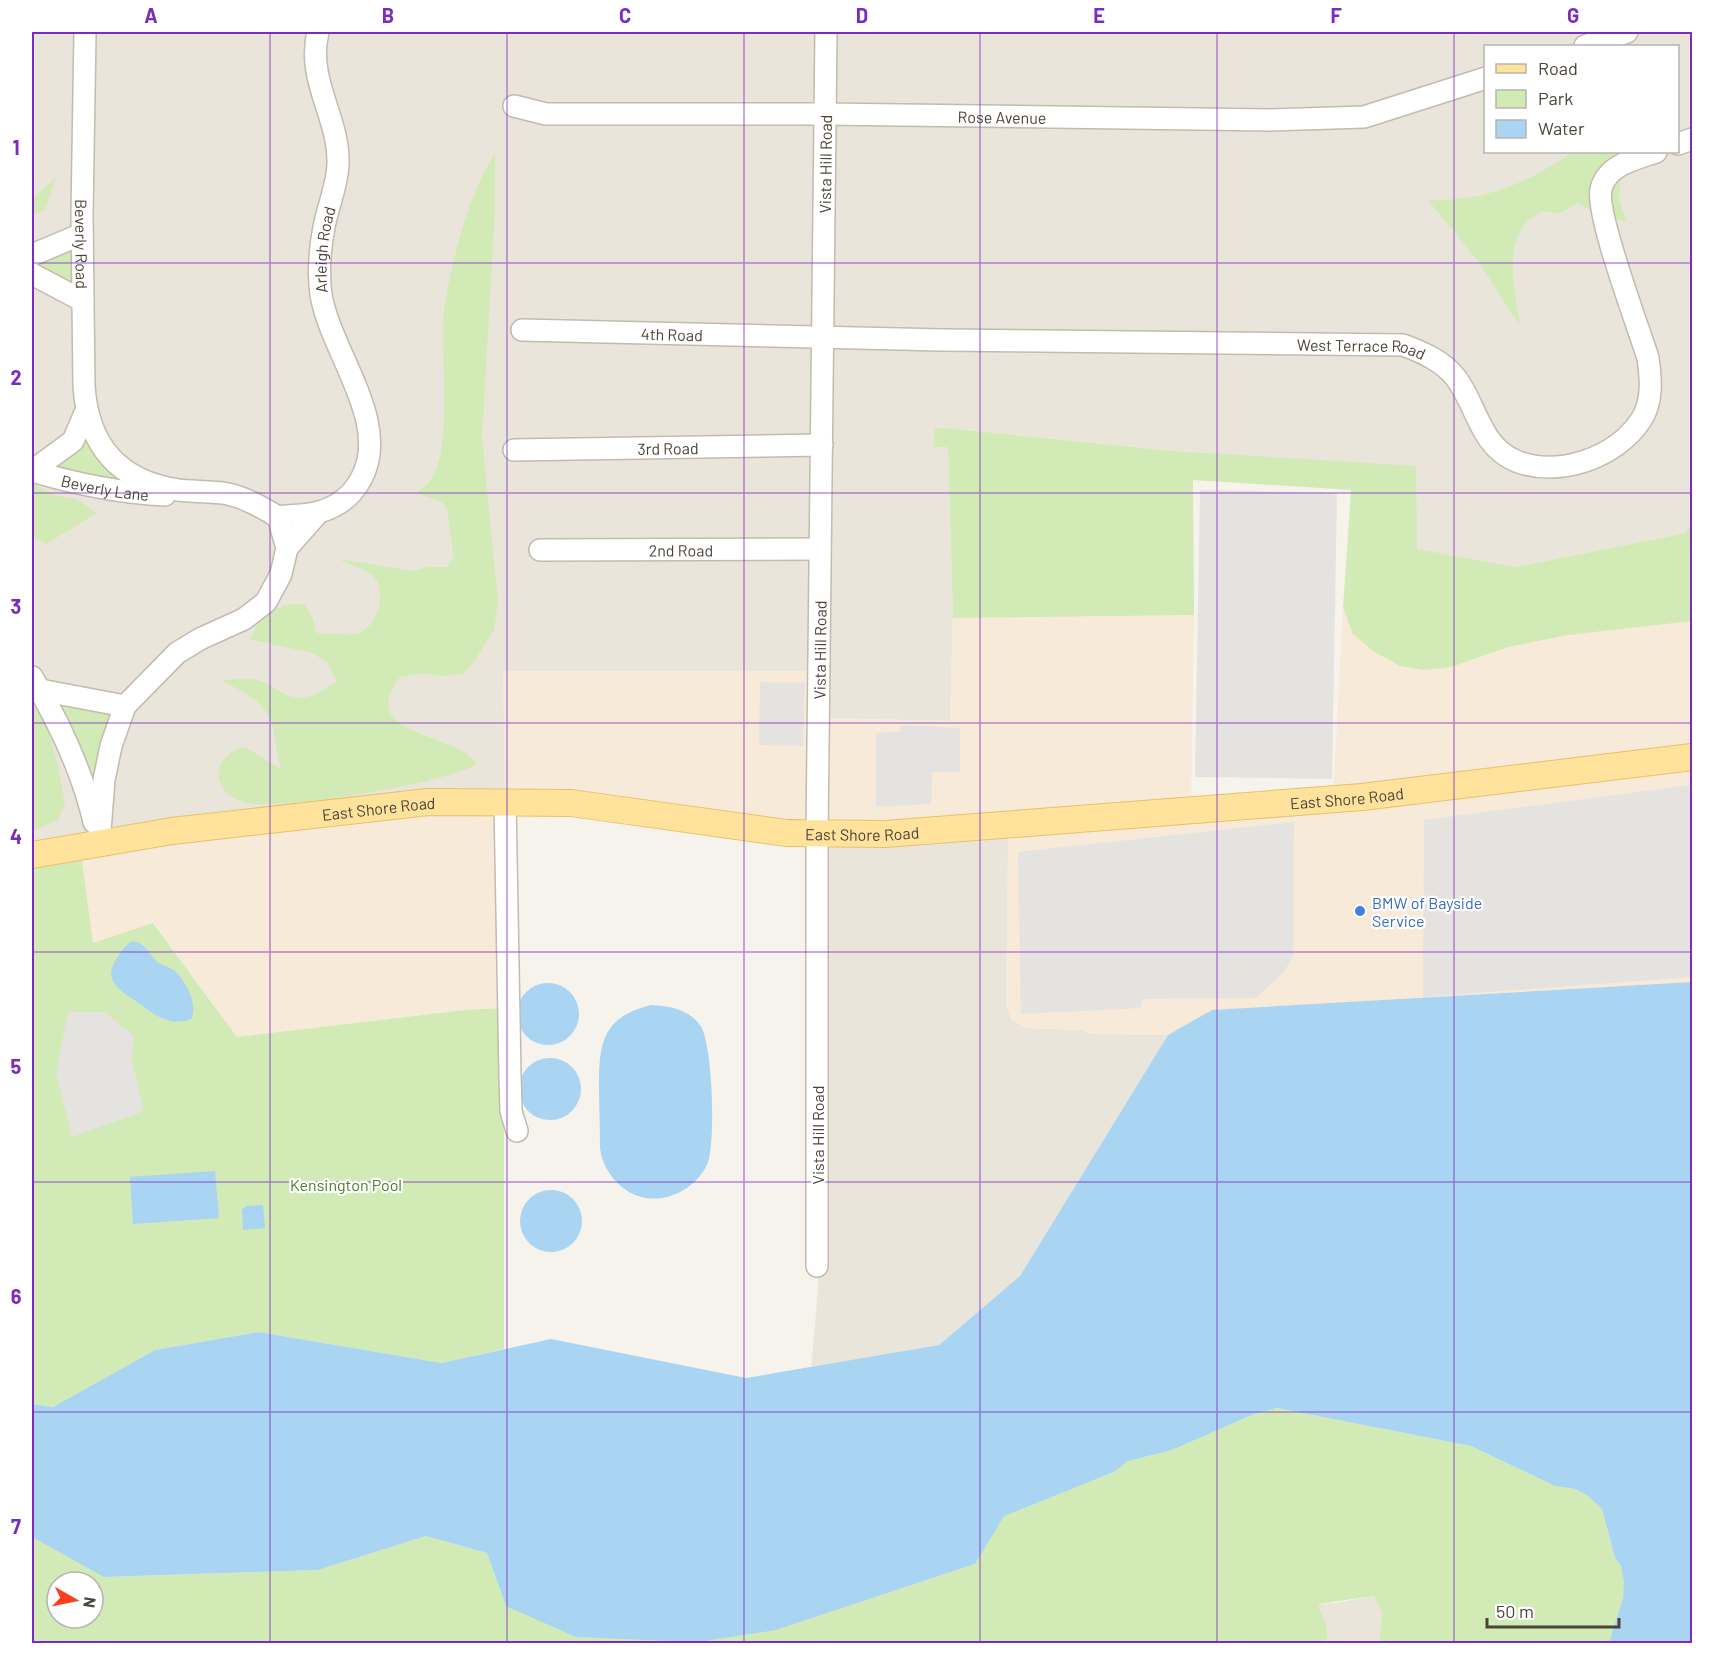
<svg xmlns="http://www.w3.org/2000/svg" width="1724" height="1675" viewBox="0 0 1724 1675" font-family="Barlow,sans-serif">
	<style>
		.residential { fill: #eae5da; fill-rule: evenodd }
		.commercial { fill: #f7ead8 }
		.green { fill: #d2eab5; fill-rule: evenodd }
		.parking { fill: #e5e3e0 }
		.water { fill: #a9d4f2 }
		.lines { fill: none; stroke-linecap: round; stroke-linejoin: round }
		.minor-casing { stroke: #c2bbae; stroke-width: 24 }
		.major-casing { stroke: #e6c16a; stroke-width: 28 }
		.minor { stroke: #fff; stroke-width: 21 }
		.major { stroke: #ffe39c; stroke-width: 26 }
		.grid { fill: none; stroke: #7b2cbf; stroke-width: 1.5; stroke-opacity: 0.55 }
		.shop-dot { fill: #3f7fe0; stroke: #fff; stroke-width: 2 }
		.labels { text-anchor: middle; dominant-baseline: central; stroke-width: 4.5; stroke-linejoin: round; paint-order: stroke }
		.street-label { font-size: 16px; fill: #4b4439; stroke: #fff }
		.shop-label { font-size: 16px; fill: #366cbe; stroke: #fff; text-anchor: start }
		.park-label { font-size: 16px; fill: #4a7f2a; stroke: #fff }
		.neatline { fill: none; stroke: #7b2cbf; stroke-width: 2 }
		.grid-label { font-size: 20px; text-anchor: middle; font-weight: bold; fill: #7b2cbf }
	</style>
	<rect width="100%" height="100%" fill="#f6f3ec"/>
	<g class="residential">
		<path d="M32,32H1692V523L1685,533L1515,567L1416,549V467L1173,451L935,427L933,446H948L953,618L950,721L818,718L504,671L505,801L32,855ZM1486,46H1678V152H1486Z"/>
		<polygon points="1009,825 1006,1005 1027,1028 1082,1030 1093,1034 1168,1035 1020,1276 939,1345 811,1367 818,1291 817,835"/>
		<polygon points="1374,1596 1382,1613 1379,1643 1322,1643 1328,1637 1326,1624 1318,1604 1335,1603"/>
	</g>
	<polygon class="commercial" points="1343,608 1625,622 1692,612 1692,982 1213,1010 1168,1035 1093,1034 1082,1030 1027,1028 1011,1020 1006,1005 1008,825 887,834 506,801 504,1008 465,1010 237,1037 154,923 93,943 80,846 505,801 503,671 818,671 818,718 950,721 953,618 1194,615 1191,810 1333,799"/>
	<g class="green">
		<path d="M1573,152H1622L1619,200L1627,222L1588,209L1578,203L1560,213L1543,211C1537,215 1528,219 1524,225C1504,254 1516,295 1520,326L1478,261L1428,200C1485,202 1527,183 1573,152Z"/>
		<path d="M495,154V211L482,437L498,601L494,630L474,662L463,674L443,676L420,673L400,677C354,737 456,731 477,764C445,784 286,809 248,803C211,796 208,755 245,747L281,769C277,757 277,746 274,733C269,702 247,693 221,681C235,679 250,677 264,682C271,685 278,691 285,694C304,704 322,692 337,681L327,662L312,653L250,639C259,616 279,601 305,605L313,619L316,633C324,633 353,635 357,634C378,627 389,590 372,575C363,568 348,564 338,559L413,571L427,567H447L454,557L447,510L442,502L416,493C421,489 429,484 432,478C451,450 442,360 443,324C445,282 470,187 495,154Z"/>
		<polygon points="56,177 45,209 32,216 32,199"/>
		<polygon points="82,234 83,301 39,278 32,255"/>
		<polygon points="86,411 113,461 176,489 68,482 46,463"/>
		<polygon points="935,427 1173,451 1416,466 1417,549 1515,567 1685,533 1692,523 1692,621 1567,635 1508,647 1451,667 1424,670 1400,666 1373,651 1353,634 1343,608 1351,490 1193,480 1194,615 953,618 948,447 933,447"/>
		<polygon points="32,483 54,495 77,499 97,513 46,544 36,539 32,528"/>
		<polygon points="40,690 125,706 99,843"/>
		<polygon points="32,697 48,727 58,767 65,803 58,820 32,831"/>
		<polygon points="80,846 93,943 153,923 237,1037 465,1010 504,1008 504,1349 441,1363 259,1332 155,1350 53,1407 32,1404 32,855"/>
		<path d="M1277,1408L1471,1446L1555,1486L1575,1489L1588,1496L1602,1509L1615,1558L1621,1566L1625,1581L1623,1598L1609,1644L1379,1643L1382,1613L1374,1596L1318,1604L1326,1624L1328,1637L1322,1644L32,1643V1537L105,1577L318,1570L426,1536L487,1553L506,1606L776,1630L975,1564L1003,1516L1114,1472L1128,1461L1172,1450L1254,1414ZM57,1582H93V1618H57Z"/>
	</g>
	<g class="parking">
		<polygon points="1200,490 1337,493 1332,779 1195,777"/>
		<polygon points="760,682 805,683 803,746 759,745"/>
		<polygon points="900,725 960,728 960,772 932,772 931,804 876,807 876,733 900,732"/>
		<polygon points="1692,785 1692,977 1423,997 1424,820"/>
		<polygon points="1294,822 1293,956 1284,972 1256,998 1143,999 1141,1008 1021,1014 1018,852"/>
		<polygon points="68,1012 105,1012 134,1036 131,1056 144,1111 72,1137 56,1074"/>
	</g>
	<g class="water">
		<path d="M132,941C146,943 147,952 156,961C162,966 171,967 176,972C186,982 199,1006 191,1019C169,1028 152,1013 136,1001C119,990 102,980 117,958C122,951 125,946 132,941Z"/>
		<polygon points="1692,982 1692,1643 1609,1643 1623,1598 1624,1581 1621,1566 1615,1558 1602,1509 1588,1496 1575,1489 1555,1486 1471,1446 1277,1408 1254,1414 1172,1450 1128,1461 1114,1472 1004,1516 975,1564 776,1630 698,1642 576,1637 506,1606 487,1553 426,1536 318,1570 104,1577 32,1537 32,1404 53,1407 155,1350 259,1332 441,1363 551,1339 746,1378 939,1345 1020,1276 1168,1035 1212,1010"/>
		<circle cx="548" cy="1014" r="31"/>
		<path d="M651,1005C669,1006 688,1009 700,1025C713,1042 716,1146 707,1165C693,1193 657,1208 629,1192C613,1182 602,1166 600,1148C600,1127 599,1107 599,1086C599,1042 603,1017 651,1005Z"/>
		<circle cx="550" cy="1089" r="31"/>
		<polygon points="215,1171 219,1218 133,1224 130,1177"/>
		<circle cx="551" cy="1221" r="31"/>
		<polygon points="263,1205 265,1228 243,1230 242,1210 246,1206"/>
	</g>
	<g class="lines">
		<g class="minor-casing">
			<g id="minor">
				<path id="s1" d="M85,32L82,215L84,386C88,445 118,481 178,490C195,492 212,491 228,494C246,498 263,508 278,517L287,548L281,574L266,602L244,619L200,639L177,653L125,706L111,746L104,780L99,843"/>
				<polyline points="1585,46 1627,32"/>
				<path id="s2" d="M514,106L546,114H825L1270,120L1364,117L1486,78"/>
				<polyline points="1678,144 1692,139"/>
				<polyline points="32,255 82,234"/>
				<polyline points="32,274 83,301"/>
				<path id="s3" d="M522,330L942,340L1403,345C1422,352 1443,361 1456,378C1477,406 1480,446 1516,461C1558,478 1616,458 1641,420C1653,402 1651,379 1648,358C1639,329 1595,213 1601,189C1607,165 1635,159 1656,152"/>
				<path id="s4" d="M514,450L822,445"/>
				<path id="s5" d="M32,471C76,484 119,493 165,495"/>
				<polyline points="32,471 73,441 86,411"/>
				<path id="s6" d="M278,517C291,515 307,516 319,512C337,507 352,496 361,479C392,423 331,353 321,295C318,273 320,248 324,227C328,206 337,186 338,165C340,118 306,81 318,32"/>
				<polyline points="287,548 319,512"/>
				<path id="s7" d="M540,550L820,549"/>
				<path d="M32,677C59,722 82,770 94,822"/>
				<polyline points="40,690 125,706"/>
				<polyline points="505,801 510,1075 511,1111 517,1131"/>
				<path id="s8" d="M817,1266V835L826,32"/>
			</g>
		</g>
		<g class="major-casing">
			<g id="major">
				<path id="s9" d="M32,855L172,831L428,802L571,803L787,833L885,834L1362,797L1692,757"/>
			</g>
		</g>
		<use href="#minor" class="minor"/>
		<use href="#major" class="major"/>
	</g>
	<path class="grid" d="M270,32V1644M507,32V1644M744,32V1644M980,32V1644M1217,32V1644M1454,32V1644M32,263H1692M32,493H1692M32,723H1692M32,952H1692M32,1182H1692M32,1412H1692"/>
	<circle class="shop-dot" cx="1360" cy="911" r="6"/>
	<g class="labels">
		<g class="street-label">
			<text stroke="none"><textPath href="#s2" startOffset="489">Rose Avenue</textPath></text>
			<text stroke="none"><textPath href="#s8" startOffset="1102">Vista Hill Road</textPath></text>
			<text stroke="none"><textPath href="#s1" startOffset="212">Beverly Road</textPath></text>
			<text stroke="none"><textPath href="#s6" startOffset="336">Arleigh Road</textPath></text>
			<text stroke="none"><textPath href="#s3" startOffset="150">4th Road</textPath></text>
			<text stroke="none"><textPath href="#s3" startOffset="840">West Terrace Road</textPath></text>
			<text stroke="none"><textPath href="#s4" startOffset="154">3rd Road</textPath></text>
			<text stroke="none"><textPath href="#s5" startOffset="75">Beverly Lane</textPath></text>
			<text stroke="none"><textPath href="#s7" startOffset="141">2nd Road</textPath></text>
			<text stroke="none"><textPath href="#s8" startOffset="616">Vista Hill Road</textPath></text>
			<text stroke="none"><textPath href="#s9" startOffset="1322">East Shore Road</textPath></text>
			<text stroke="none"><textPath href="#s9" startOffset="350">East Shore Road</textPath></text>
			<text stroke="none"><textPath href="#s9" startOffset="836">East Shore Road</textPath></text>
			<text transform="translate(817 1135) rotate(-90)">Vista Hill Road</text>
		</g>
		<g class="shop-label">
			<text x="1372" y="902">BMW of Bayside<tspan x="1372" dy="18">Service</tspan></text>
		</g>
		<g class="park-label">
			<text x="346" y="1184">Kensington Pool</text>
		</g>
	</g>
	<rect width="1724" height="1675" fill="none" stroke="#ffffff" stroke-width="66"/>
	<rect x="1484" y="45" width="195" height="108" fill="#ffffff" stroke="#b7b4b0" stroke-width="1.5"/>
	<rect x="1496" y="64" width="30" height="9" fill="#ffe39c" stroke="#b7b4b0" stroke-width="1.5"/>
	<text x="1538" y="75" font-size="18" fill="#4b4439">Road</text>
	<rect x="1496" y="90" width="30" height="18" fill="#d2eab5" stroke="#b7b4b0" stroke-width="1.5"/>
	<text x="1538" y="105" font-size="18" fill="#4b4439">Park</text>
	<rect x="1496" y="120" width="30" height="18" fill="#a9d4f2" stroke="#b7b4b0" stroke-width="1.5"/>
	<text x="1538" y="135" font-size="18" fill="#4b4439">Water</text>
	<g transform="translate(75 1600) rotate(99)"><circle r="28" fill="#ffffff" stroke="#b7b4b0" stroke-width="1.5"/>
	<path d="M0-4.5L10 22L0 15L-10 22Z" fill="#fc3f1d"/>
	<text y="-9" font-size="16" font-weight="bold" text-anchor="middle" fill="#4b4439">N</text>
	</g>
	<path d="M1487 1618v9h132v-9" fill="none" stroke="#4b4439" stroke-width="3"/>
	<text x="1496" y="1618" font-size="18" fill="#4b4439" stroke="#ffffff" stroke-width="4.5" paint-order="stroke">50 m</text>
	<rect x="33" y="33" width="1658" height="1609" class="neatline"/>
	<g class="grid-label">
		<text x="151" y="23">A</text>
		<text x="388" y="23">B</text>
		<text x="625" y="23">C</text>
		<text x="862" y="23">D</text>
		<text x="1099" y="23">E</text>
		<text x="1336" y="23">F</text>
		<text x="1573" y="23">G</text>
		<text x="16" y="155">1</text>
		<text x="16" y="385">2</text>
		<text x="16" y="614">3</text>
		<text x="16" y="844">4</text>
		<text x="16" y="1074">5</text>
		<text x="16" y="1304">6</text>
		<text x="16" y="1534">7</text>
	</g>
</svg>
